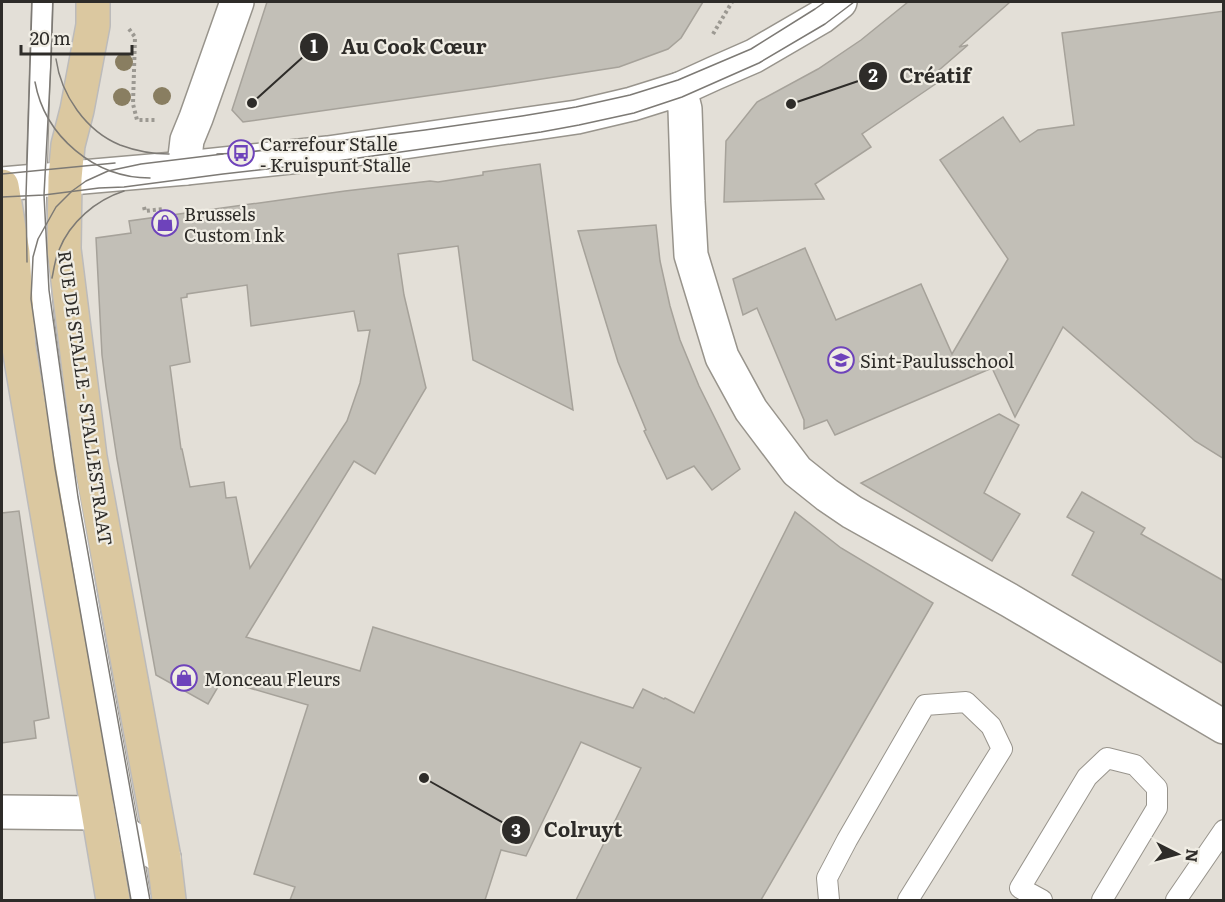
<svg xmlns="http://www.w3.org/2000/svg" width="1225" height="902" viewBox="0 0 1225 902" font-family="Literata,serif">
	<style>
		.building { fill: #c2bfb7; stroke: #a6a29a; stroke-width: 1.5; fill-rule: evenodd }
		.lines { fill: none; stroke-linecap: round; stroke-linejoin: round }
		.service-casing { stroke: #98948c; stroke-width: 22 }
		.minor-casing { stroke: #98948c; stroke-width: 36 }
		.tertiary-casing { stroke: #98948c; stroke-width: 36 }
		.primary-casing { stroke: #bcbbbb; stroke-width: 36 }
		.path { stroke: #9c9992; stroke-width: 4; stroke-dasharray: 3 3; stroke-linecap: butt }
		.service { stroke: #fff; stroke-width: 20 }
		.minor { stroke: #fff; stroke-width: 33 }
		.tertiary { stroke: #fff; stroke-width: 33 }
		.primary { stroke: #dbc8a0; stroke-width: 33 }
		.tram { stroke: #7d7a75; stroke-width: 1.5 }
		.tree { fill: #897e61 }
		.labels { text-anchor: middle; dominant-baseline: central; stroke-width: 4.5; stroke-linejoin: round; paint-order: stroke }
		.poi-label { font-size: 18px; fill: #2e2c29; stroke: #f0ede4; text-anchor: start }
		.street-label { font-size: 18px; fill: #2e2c29; stroke: #f0ede4 }
		.leader { fill: none; stroke: #2e2c29; stroke-width: 2 }
		.callout-dot { fill: #2e2c29; stroke: #f0ede4; stroke-width: 2 }
		.mark-label { font-size: 18px; text-anchor: middle; font-weight: bold; fill: #fff }
		.callout-label { font-size: 20px; text-anchor: middle; font-weight: bold; fill: #2e2c29; stroke: #f0ede4; stroke-width: 4.5; stroke-linejoin: round; paint-order: stroke }
	</style>
	<rect width="100%" height="100%" fill="#e3dfd7"/>
	<g class="building">
		<polygon points="267,2 703,2 681,38 668,49 619,67 496,86 243,122 232,110"/>
		<polygon points="908,2 1010,2 959,47 968,45 931,77 937,83 862,134 871,147 815,184 824,199 724,202 726,141 757,102 818,69 861,40"/>
		<polygon points="1224,11 1224,459 1195,441 1063,327 1015,417 992,368 835,435 827,420 804,429 804,420 757,308 743,315 733,279 805,248 836,320 921,284 952,354 1008,259 940,160 1003,117 1020,142 1038,130 1074,125 1062,33"/>
		<path d="M540,164L573,410L473,360L458,246L398,254L404,295L426,388L375,474L354,461L246,637L360,671L373,627L633,708L643,689L664,699L665,698L694,713L795,512L841,548L933,603L761,900H576L641,768L581,742L526,856L501,850L485,900H290L295,887L254,874L308,705L222,680L208,704L156,675L117,459L106,387L102,355L96,238L131,233L129,221L345,191L430,181L438,182L483,175V172ZM247,285L251,326L354,311L358,331L370,330L360,383L347,421L250,568L236,497L226,498L224,482L190,487L182,449H181L170,366L190,362L181,298L187,297V294Z"/>
		<polygon points="656,225 660,261 670,306 680,340 699,386 740,469 712,490 694,466 667,479 644,431 646,430 618,362 578,231"/>
		<polygon points="999,414 1019,425 984,493 1020,514 992,561 861,483"/>
		<polygon points="1082,492 1145,528 1141,534 1224,581 1224,664 1072,575 1094,532 1067,517"/>
		<polygon points="19,511 49,718 34,721 36,738 2,743 2,513"/>
	</g>
	<g class="lines">
		<g class="service-casing">
			<g id="service">
				<polyline points="42,2 36,195 37,252 44,321 64,466 141,900"/>
				<polyline points="829,900 827,878 847,840 925,705 966,702 991,726 1002,749 908,900"/>
				<polyline points="1042,900 1020,888 1087,777 1107,758 1135,765 1157,788 1157,808 1102,900"/>
				<polyline points="1176,900 1224,830"/>
			</g>
		</g>
		<g class="minor-casing">
			<g id="minor">
				<polyline points="680,89 685,109 688,201 691,255 722,357 751,410 797,471 827,495 852,512 1009,600 1224,727"/>
				<polyline points="186,168 185,157 187,140 196,118 237,2"/>
				<polyline points="2,812 99,813 130,837 164,858"/>
			</g>
		</g>
		<g class="tertiary-casing">
			<polyline id="tertiary" points="2,184 186,168 328,153 577,117 632,104 680,89 715,73 754,56 821,17 840,2"/>
		</g>
		<g class="primary-casing">
			<g id="primary">
				<polyline points="93,2 93,25 77,110 68,145 65,178 64,249 90,457 164,858 169,900"/>
				<polyline points="2,186 13,253 19,348 113,900"/>
			</g>
		</g>
		<g class="path">
			<polyline points="129,29 135,37 133,104 137,120 156,120"/>
			<polyline points="713,34 732,2"/>
			<polyline points="144,207 145,211 163,209"/>
		</g>
		<use href="#service" class="service"/>
		<use href="#minor" class="minor"/>
		<use href="#tertiary" class="tertiary"/>
		<use href="#primary" class="primary"/>
		<g class="tram">
			<polyline points="53,2 51,63 44,195 49,290 78,497 150,900"/>
			<path d="M56,59C61,95 86,131 120,145C136,151 152,154 169,154"/>
			<path d="M35,82C45,137 95,178 150,178"/>
			<polyline points="217,154 241,153 425,130 522,116 576,107 630,95 678,80 751,49 815,9 825,2"/>
			<polyline points="2,174 115,163"/>
			<polyline points="2,197 44,195 99,188 124,187 223,174 330,162 541,132 579,125 634,113 682,97 759,63 825,24 854,2"/>
			<polyline points="27,262 26,196 32,2"/>
			<path d="M52,278C54,269 55,259 59,250C70,222 96,200 124,191"/>
			<polyline points="131,900 55,468 31,299 33,257 38,239 56,207 72,191 86,181 108,171 141,164 223,154"/>
		</g>
	</g>
	<g class="tree">
		<circle cx="124" cy="62" r="9"/>
		<circle cx="162" cy="96" r="9"/>
		<circle cx="122" cy="97" r="9"/>
	</g>
	<defs>
		<g id="bus-ring" transform="scale(1.35)"><circle r="9.5" fill="#f0ede4" stroke="#6e43bb" stroke-width="1.5"/><path d="M-5-6H5V4H4V6H2V4H-2V6H-4V4H-5ZM-3.5-4V0h7V-4ZM-3.5 1.2v1.5H-2V1.2ZM2 1.2v1.5H3.5V1.2Z" fill="#6e43bb"/></g>
		<g id="shop-ring" transform="scale(1.35)"><circle r="9.5" fill="#f0ede4" stroke="#6e43bb" stroke-width="1.5"/><path d="M-5-2.5h2.3a2.7 3.5 0 0 1 5.4 0H5L5.5 6h-11ZM-1.5-2.5h3a1.5 2.3 0 0 0-3 0Z" fill="#6e43bb"/></g>
		<g id="school-ring" transform="scale(1.35)"><circle r="9.5" fill="#f0ede4" stroke="#6e43bb" stroke-width="1.5"/><path d="M0-5L7-2L0 1L-7-2ZM-4 1L0 2.5L4 1V4Q0 6-4 4Z" fill="#6e43bb"/></g>
	</defs>
	<g fill-rule="evenodd">
		<use href="#bus-ring" x="241" y="153"/>
		<use href="#shop-ring" x="165" y="223"/>
		<use href="#school-ring" x="841" y="360"/>
		<use href="#shop-ring" x="184" y="678"/>
	</g>
	<g class="labels">
		<g class="poi-label">
			<text x="260" y="143">Carrefour Stalle<tspan x="260" dy="21">- Kruispunt Stalle</tspan></text>
			<text x="184" y="213">Brussels<tspan x="184" dy="21">Custom Ink</tspan></text>
			<text x="860" y="360">Sint-Paulusschool</text>
			<text x="204" y="678">Monceau Fleurs</text>
		</g>
		<g class="street-label">
			<text transform="translate(86 398) rotate(82)">RUE DE STALLE - STALLESTRAAT</text>
		</g>
	</g>
	<path class="leader" d="M252 103L314 47M791 104L873 76M424 778L516 830"/>
	<g class="callout-dot">
		<circle cx="252" cy="103" r="6"/>
		<circle cx="791" cy="104" r="6"/>
		<circle cx="424" cy="778" r="6"/>
		<circle cx="314" cy="47" r="15"/>
		<circle cx="873" cy="76" r="15"/>
		<circle cx="516" cy="830" r="15"/>
	</g>
	<g class="mark-label">
		<text x="314" y="53">1</text>
		<text x="873" y="82">2</text>
		<text x="516" y="837">3</text>
	</g>
	<g class="callout-label">
		<text x="414" y="54">Au Cook Cœur</text>
		<text x="935" y="83">Créatif</text>
		<text x="583" y="837">Colruyt</text>
	</g>
	<rect width="1225" height="902" fill="none" stroke="#2e2c29" stroke-width="6"/>
	<g transform="translate(1177 854) rotate(96)" stroke="#f0ede4" stroke-width="4.5" paint-order="stroke">
	<path d="M0-4.5L10 22L0 15L-10 22Z" fill="#2e2c29"/>
	<text y="-9" font-size="16" font-weight="bold" text-anchor="middle" fill="#2e2c29">N</text>
	</g>
	<path d="M21 45v9h111v-9" fill="none" stroke="#2e2c29" stroke-width="3"/>
	<text x="30" y="45" font-size="18" fill="#2e2c29" stroke="#f0ede4" stroke-width="4.5" paint-order="stroke">20 m</text>
</svg>
